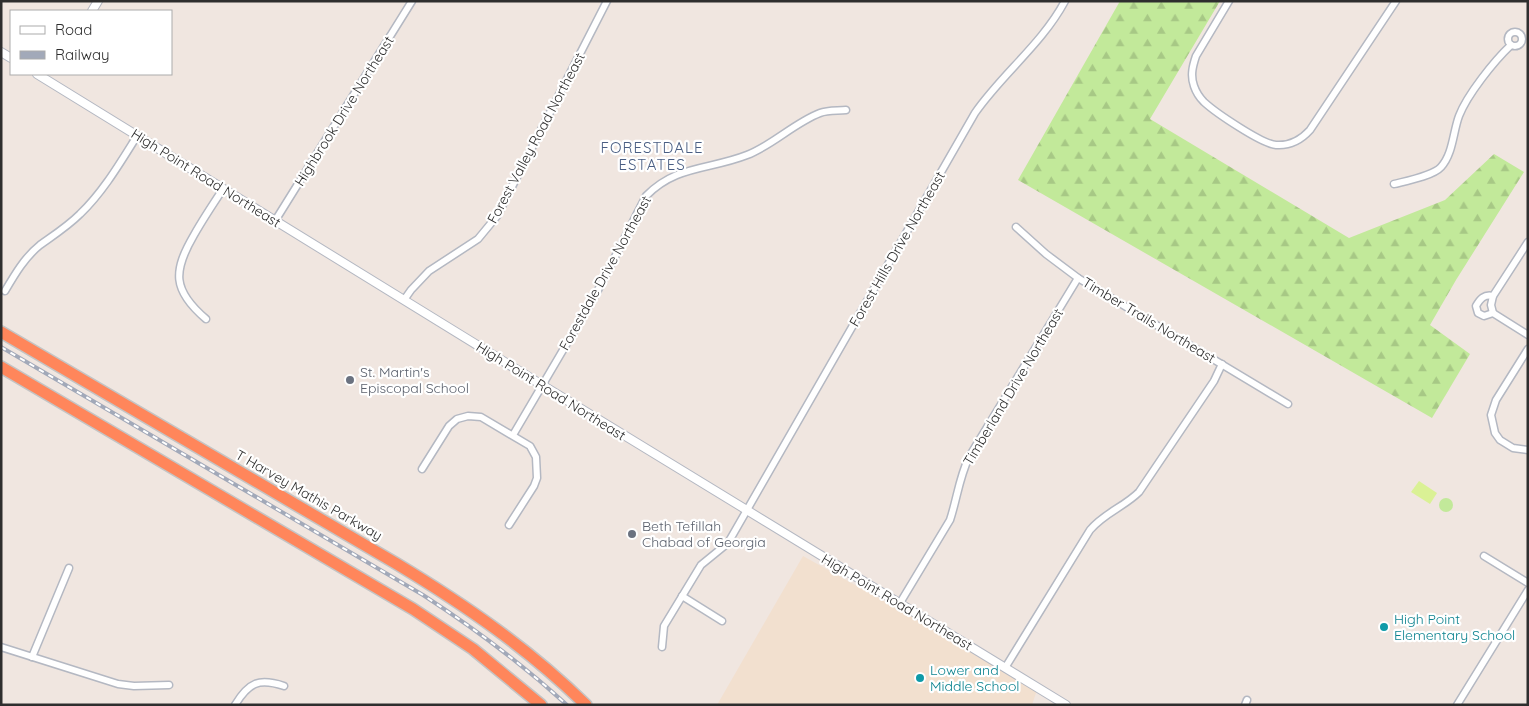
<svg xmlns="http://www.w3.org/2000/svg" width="1529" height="706" viewBox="0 0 1529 706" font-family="Quicksand,sans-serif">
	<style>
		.education { fill: #f2e0cf }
		.forest { fill: url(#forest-firs) }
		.park { fill: #c2e99a }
		.pitch { fill: #daf195 }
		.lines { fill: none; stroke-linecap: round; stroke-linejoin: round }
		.minor-casing { stroke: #b4b8c2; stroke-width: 9 }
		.tertiary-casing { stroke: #b4b8c2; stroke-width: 10 }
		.motorway-casing { stroke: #c4c4c4; stroke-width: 14 }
		.minor { stroke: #fff; stroke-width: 6 }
		.tertiary { stroke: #fff; stroke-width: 8 }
		.motorway { stroke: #ff865b; stroke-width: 11 }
		.rail-casing { stroke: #a2a9b9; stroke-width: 4 }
		.rail { stroke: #fff; stroke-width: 2; stroke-dasharray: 5.5; stroke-linecap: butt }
		.worship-dot { fill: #6b7280; stroke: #fff; stroke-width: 2 }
		.culture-dot { fill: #0f9aa8; stroke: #fff; stroke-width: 2 }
		.labels { text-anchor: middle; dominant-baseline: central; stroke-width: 4.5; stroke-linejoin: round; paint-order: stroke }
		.street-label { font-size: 14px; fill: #2e2e2e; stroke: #fff }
		.worship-label { font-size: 14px; fill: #5b616d; stroke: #fff; text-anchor: start }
		.culture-label { font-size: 14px; fill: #0d838f; stroke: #fff; text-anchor: start }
		.neighbourhood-label { font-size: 15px; letter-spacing: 1px; fill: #4a5e83; stroke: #fff }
	</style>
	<defs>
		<pattern id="forest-firs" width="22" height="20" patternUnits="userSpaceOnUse" patternTransform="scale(1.25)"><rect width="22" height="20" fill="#c2e99a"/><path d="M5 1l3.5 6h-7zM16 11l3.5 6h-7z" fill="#a7c885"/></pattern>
	</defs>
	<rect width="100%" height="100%" fill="#f0e6e0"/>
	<polygon class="education" points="803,556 1038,687 1032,705 717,705"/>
	<polygon class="forest" points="1120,1 1220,1 1150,119 1349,238 1445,200 1494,154 1524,172 1456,280 1430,325 1470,354 1432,418 1018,180"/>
	<circle class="park" cx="1446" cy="505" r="7"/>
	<polygon class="pitch" points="1419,481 1437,493 1430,504 1411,492"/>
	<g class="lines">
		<g class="minor-casing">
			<g id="minor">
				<path d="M1229,1L1196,56C1193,65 1190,75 1194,86C1196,92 1200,98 1204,102C1216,113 1262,144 1276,145C1290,146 1301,140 1310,130L1396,1"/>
				<circle cx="1515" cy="39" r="7"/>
				<path d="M1394,184C1406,181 1433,176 1441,167C1453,154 1453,132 1459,116C1467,95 1494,61 1511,45"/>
				<polyline points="275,221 412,1"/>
				<polyline points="1016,227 1046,254 1078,278 1288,404"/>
				<path d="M5,291C15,274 25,257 40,245C54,235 68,226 80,214C103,192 120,163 137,136"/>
				<polyline points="404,300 411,290 429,271 478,239 497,216 607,1"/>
				<polyline points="1493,313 1491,305 1493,296 1528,242"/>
				<path d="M1493,313L1484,316L1478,313L1476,306C1480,299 1484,294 1493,296"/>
				<polyline points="1493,313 1528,335"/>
				<path d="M206,319C172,290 173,271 194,235C203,219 213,204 223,189"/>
				<polyline points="1528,349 1496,400 1491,415 1495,433 1500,440 1513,448 1528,450"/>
				<path d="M513,435L596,294L646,196C676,165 709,170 747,155C773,145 794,123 820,113C828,110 838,111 846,110"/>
				<polyline points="422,469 449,426 457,419 468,416 481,417 530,446 536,457 537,478 534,486 509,525"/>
				<polyline points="1484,556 1528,583"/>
				<polyline points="682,596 722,621"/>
				<path d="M900,603L950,520C957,499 959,478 969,457L1078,278"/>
				<polyline points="1,647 118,684 134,686 169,685"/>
				<path d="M662,647L664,626L701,565L728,543L975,113C1002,74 1042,44 1065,1"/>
				<polyline points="32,657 69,568"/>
				<path d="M1005,668L1090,530C1104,513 1124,507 1139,492L1214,381L1222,364"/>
				<path d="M235,705C249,682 259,678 284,686"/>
				<polyline points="1245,705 1247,700"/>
				<polyline points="1457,705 1528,590"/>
			</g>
		</g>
		<g class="tertiary-casing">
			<g id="tertiary">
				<polyline points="92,11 98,1"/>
				<polyline points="1,52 11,58"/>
				<polyline points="37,74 542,385 1066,705"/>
			</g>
		</g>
		<g class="motorway-casing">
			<g id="motorway">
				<path d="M1,332L397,564C465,605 529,649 586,705"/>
				<polyline points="1,367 413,609 473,649 541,705"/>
			</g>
		</g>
		<use href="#minor" class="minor"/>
		<use href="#tertiary" class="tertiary"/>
		<use href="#motorway" class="motorway"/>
		<g class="rail-casing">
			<path id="rail" d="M1,347L423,595C474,628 522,664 567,705"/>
		</g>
		<use href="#rail" class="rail"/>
	</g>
	<g class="worship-dot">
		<circle cx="350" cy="380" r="5"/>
		<circle cx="632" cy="534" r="5"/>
	</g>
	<g class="culture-dot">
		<circle cx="1384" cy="627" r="5"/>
		<circle cx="920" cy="678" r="5"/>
	</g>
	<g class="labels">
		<g class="street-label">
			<text transform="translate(344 111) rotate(-58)">Highbrook Drive Northeast</text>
			<text transform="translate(536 138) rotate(-62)">Forest Valley Road Northeast</text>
			<text transform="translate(206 178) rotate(32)">High Point Road Northeast</text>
			<text transform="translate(897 249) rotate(-60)">Forest Hills Drive Northeast</text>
			<text transform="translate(605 273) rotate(-61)">Forestdale Drive Northeast</text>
			<text transform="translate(1149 320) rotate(31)">Timber Trails Northeast</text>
			<text transform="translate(1013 387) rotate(-59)">Timberland Drive Northeast</text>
			<text transform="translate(551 391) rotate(32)">High Point Road Northeast</text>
			<text transform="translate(309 495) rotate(30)">T Harvey Mathis Parkway</text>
			<text transform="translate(897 602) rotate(31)">High Point Road Northeast</text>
		</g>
		<g class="worship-label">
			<text x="360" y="372">St. Martin's<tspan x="360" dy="16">Episcopal School</tspan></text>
			<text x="642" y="526">Beth Tefillah<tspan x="642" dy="16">Chabad of Georgia</tspan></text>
		</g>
		<g class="culture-label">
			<text x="1394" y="619">High Point<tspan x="1394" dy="16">Elementary School</tspan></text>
			<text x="930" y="670">Lower and<tspan x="930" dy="16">Middle School</tspan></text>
		</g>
		<g class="neighbourhood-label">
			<text x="652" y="147">FORESTDALE<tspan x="652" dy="17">ESTATES</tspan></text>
		</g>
	</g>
	<rect width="1529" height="706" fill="none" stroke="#2e2e2e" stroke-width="5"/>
	<rect x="10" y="10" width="162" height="65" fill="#ffffff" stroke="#ababab"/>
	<rect x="20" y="26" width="25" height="8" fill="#ffffff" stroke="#ababab"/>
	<text x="55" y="35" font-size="15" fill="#2e2e2e">Road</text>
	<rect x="20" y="51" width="25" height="8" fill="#a2a9b9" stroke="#ababab"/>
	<text x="55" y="60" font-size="15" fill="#2e2e2e">Railway</text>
</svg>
